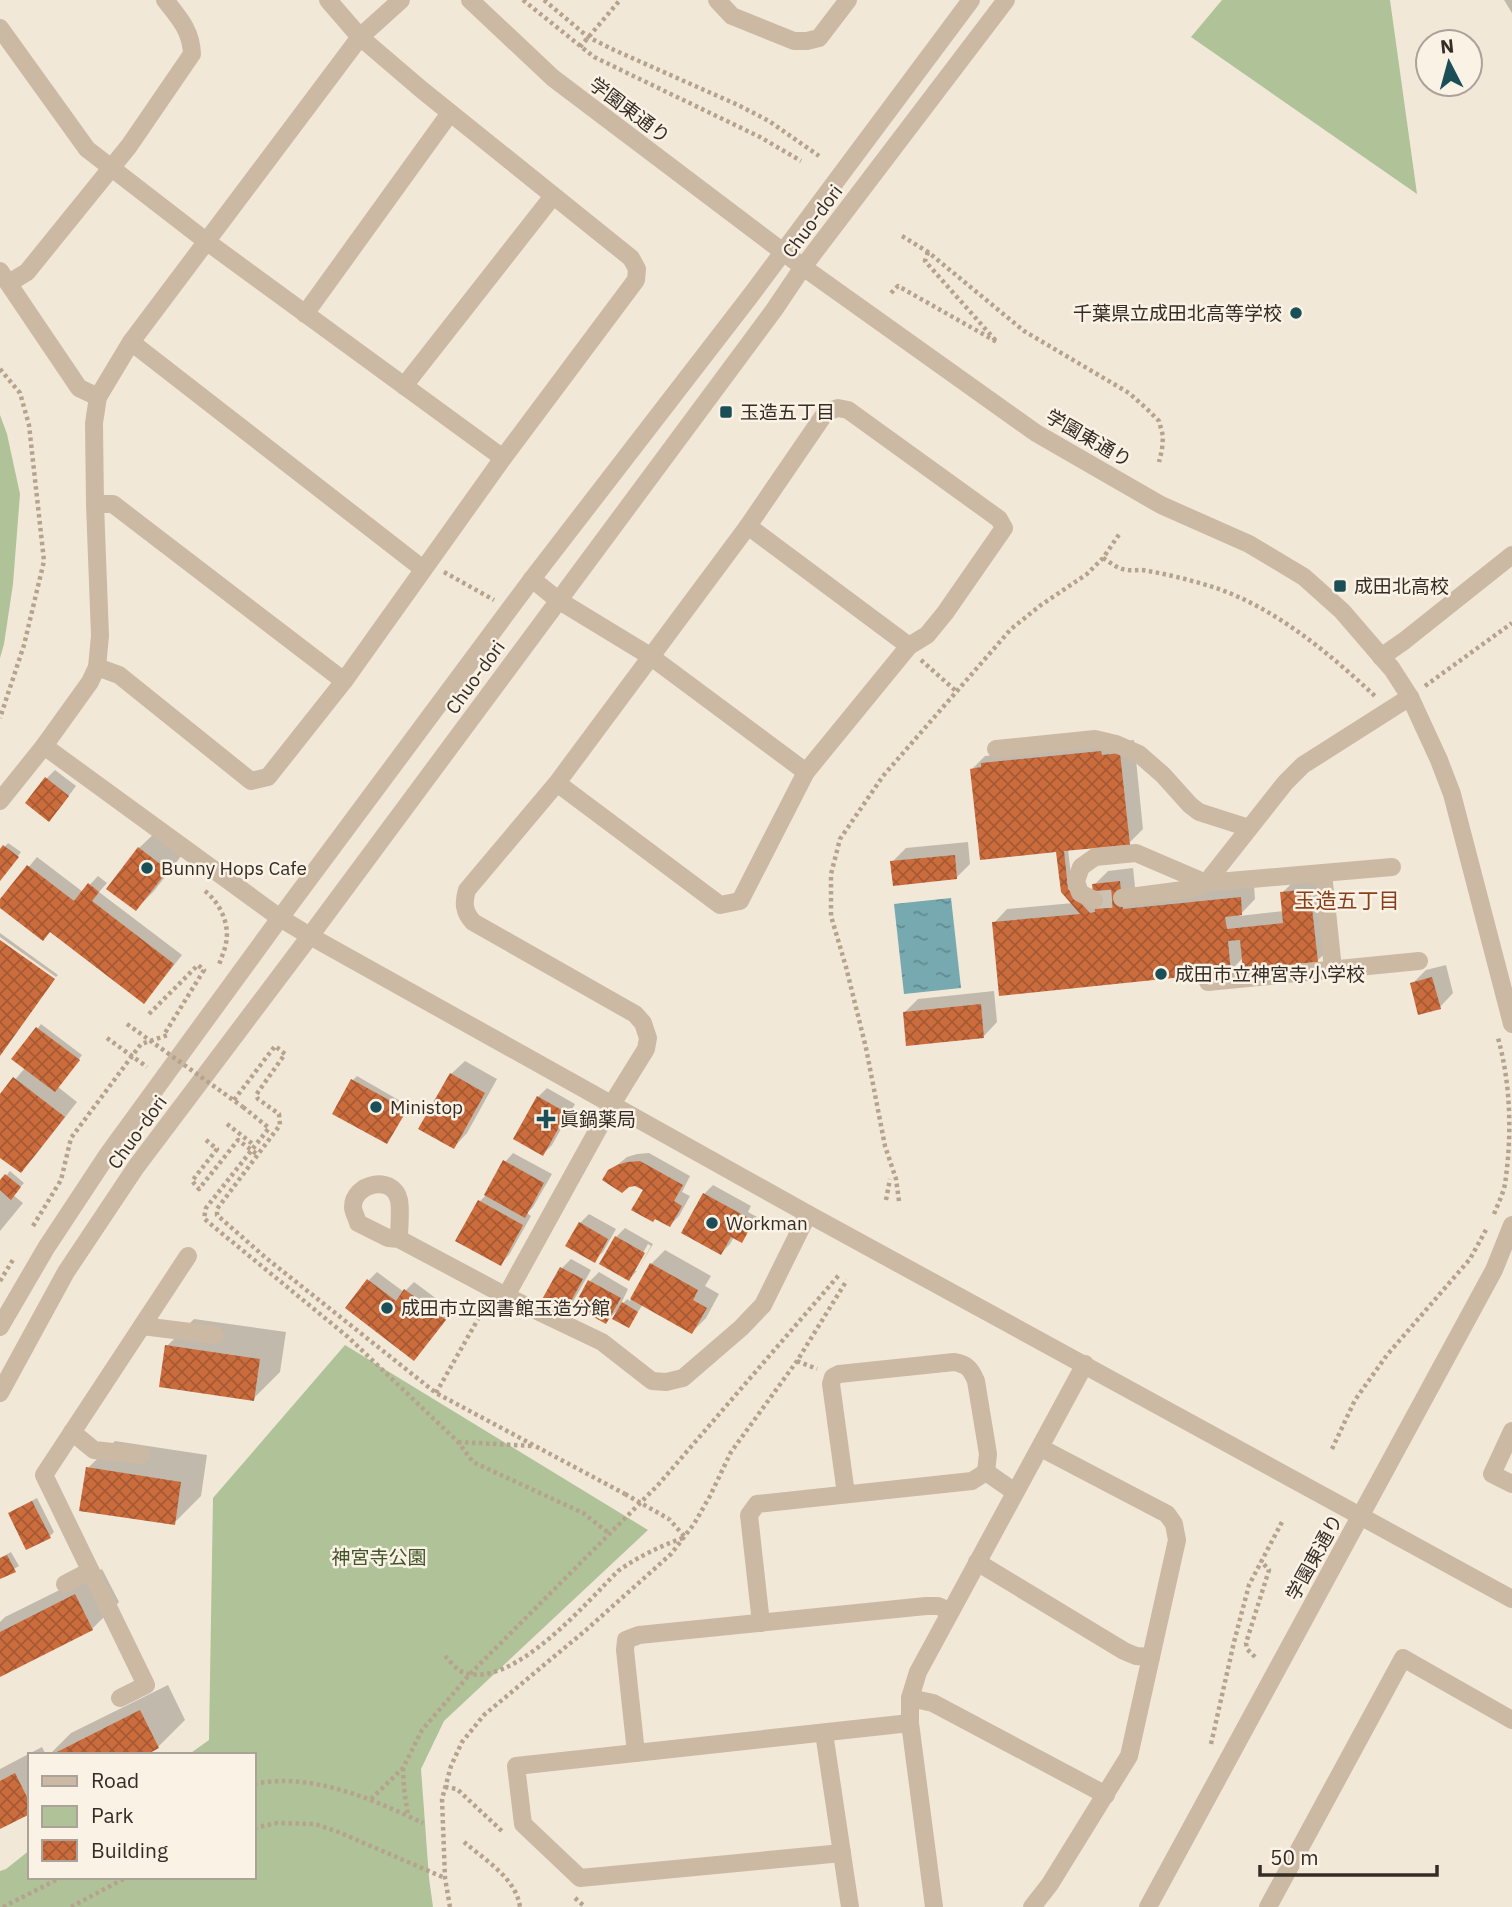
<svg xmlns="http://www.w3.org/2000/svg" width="1512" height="1907" viewBox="0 0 1512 1907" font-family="'IBM Plex Sans','Noto Sans JP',sans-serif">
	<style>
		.park { fill: #b0c298 }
		.water { fill: url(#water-ripples) }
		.shadow { fill: #0003 }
		.building { fill: url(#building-cross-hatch) }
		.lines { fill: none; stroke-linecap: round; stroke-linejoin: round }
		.minor-tunnel { stroke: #ccc2b4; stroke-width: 18; stroke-dasharray: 18 9; stroke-linecap: butt }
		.path { stroke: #b6a38e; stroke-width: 4.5; stroke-dasharray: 3.5 3.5; stroke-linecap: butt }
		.minor { stroke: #cbb9a4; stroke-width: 18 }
		.path-bridge { stroke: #b6a38e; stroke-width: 4.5; stroke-dasharray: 3.5 3.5; stroke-linecap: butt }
		.poi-dot { fill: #1a4f58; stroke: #faf2e5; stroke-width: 2.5 }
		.labels { text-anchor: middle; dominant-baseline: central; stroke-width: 5; stroke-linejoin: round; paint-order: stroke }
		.street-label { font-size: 19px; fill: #352c26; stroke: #faf2e5 }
		.poi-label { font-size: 19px; fill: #352c26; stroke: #faf2e5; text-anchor: start }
		.park-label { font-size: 19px; fill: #415529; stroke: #faf2e5 }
		.neighbourhood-label { font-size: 21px; fill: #883f1c; stroke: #faf2e5 }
	</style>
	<defs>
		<pattern id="water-ripples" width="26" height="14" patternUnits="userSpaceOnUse" patternTransform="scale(1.75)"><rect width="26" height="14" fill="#76a9b0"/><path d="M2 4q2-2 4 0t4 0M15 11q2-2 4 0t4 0" fill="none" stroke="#628a8f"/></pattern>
		<pattern id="building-cross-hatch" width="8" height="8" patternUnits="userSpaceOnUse" patternTransform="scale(1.75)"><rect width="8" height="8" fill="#cb6c3d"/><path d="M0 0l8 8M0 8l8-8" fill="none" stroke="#a65933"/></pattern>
	</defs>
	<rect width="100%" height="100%" fill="#f2e8d8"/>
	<g class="park">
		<polygon points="1222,0 1390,0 1417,194 1191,37"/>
		<polygon points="0,415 7,434 20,494 13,584 4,644 0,658"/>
		<polygon points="345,1345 648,1530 444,1721 421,1769 429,1878 433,1907 0,1907 0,1871 6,1869 30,1850 30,1877 254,1877 254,1755 188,1755 209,1740 213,1498"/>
	</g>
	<polygon class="water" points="951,898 961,988 904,994 894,904"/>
	<g class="shadow">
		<polygon points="1504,0 1512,0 1512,13"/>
		<polygon points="1134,740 1143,829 1129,843 1068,849 1072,885 1096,900 1094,885 1108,871 1133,868 1136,896 1254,884 1255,899 1239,916 1284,911 1282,893 1296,879 1324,876 1331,947 1317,961 1244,957 1230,971 994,923 1007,909 1073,903 1062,891 1058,850 972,769 985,756"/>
		<polygon points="55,770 76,786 58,810 46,779"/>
		<polygon points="158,830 185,851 154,891 136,909 139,848"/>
		<polygon points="968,842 970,864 956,878 892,862 906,848"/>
		<polygon points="8,843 21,852 0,880 0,852"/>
		<polygon points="37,857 83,892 98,876 107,883 99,892 182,955 152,993 51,931 0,906 0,902"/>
		<polygon points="0,933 58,975 56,977 0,937"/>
		<polygon points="1446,965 1453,993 1440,1007 1412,984 1426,970"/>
		<polygon points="994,991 997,1022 984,1036 904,1013 918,999"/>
		<polygon points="41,1024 82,1055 58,1087 77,1102 34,1157 20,1171 0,1155 0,1097 25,1068 14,1059"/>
		<polygon points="465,1061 497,1079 467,1133 454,1147 451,1074"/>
		<polygon points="357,1076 409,1106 387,1142 353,1080"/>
		<polygon points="547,1088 575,1104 552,1145 543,1154 538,1097"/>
		<polygon points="513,1153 552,1174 533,1207 527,1213 531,1216 509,1255 500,1264 480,1201 486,1195 505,1162"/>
		<polygon points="649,1153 690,1176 682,1192 690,1196 679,1216 670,1225 645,1189 610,1171 627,1157 637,1154"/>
		<polygon points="10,1171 24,1183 13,1195 23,1203 0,1231 0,1183"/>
		<polygon points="713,1185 751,1206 748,1212 757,1217 742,1241 734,1237 730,1244 721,1253 704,1194"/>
		<polygon points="589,1214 616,1229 603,1252 594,1260 580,1223"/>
		<polygon points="625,1228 653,1244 637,1271 651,1246 648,1244 633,1271 637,1271 629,1279 616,1237"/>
		<polygon points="665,1250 711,1276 705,1286 719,1294 706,1318 692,1332 643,1304 629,1326 619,1309 606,1321 590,1281 599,1272 628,1289 619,1308 627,1299 630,1301 651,1264"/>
		<polygon points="571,1259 591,1270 571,1305 562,1314 542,1303 562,1268"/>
		<polygon points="377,1272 404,1292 414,1282 453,1311 414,1359 369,1280"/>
		<polygon points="194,1319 286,1332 280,1372 253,1399 167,1346"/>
		<polygon points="115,1441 207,1455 201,1496 174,1523 88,1468"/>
		<polygon points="37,1498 54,1532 50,1536 10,1514 14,1510"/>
		<polygon points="11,1552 19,1566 0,1577 0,1558"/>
		<polygon points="102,1569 119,1602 92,1629 0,1675 0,1622 5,1617"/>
		<polygon points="168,1685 185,1720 158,1747 142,1755 49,1755 71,1733"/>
		<polygon points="42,1747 46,1755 30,1755 30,1812 0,1827 0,1769"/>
	</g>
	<g class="building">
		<polygon points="1101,751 1102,755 1120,753 1130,845 1064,851 1068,889 1090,913 1095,912 1092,884 1120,881 1123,909 1241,897 1242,915 1225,917 1227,929 1283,923 1280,892 1310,889 1318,962 1243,970 1240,940 1228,941 1231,972 999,996 992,922 1080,914 1061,892 1056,852 980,860 970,769 981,767 981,763"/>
		<polygon points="45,777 69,796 49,822 25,803"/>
		<polygon points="3,845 19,857 0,881 0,849"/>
		<polygon points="138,847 168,870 136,911 106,889"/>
		<polygon points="955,855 957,879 893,886 890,861"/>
		<polygon points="27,865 74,901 88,883 99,892 92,901 174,964 144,1004 50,932 43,941 0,908 0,899"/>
		<polygon points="0,940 55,979 0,1056"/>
		<polygon points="1432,977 1441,1009 1418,1015 1410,983"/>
		<polygon points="981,1004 984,1038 906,1046 903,1012"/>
		<polygon points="36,1027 80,1060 55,1092 11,1059"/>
		<polygon points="450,1073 485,1093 454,1149 418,1129"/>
		<polygon points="13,1077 65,1117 21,1173 0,1158 0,1094"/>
		<polygon points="351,1079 407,1110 387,1144 332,1114"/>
		<polygon points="537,1096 567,1113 543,1156 513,1139"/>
		<polygon points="503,1160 544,1183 525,1218 484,1195"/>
		<polygon points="640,1161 683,1185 674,1201 682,1206 670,1227 655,1219 653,1222 631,1210 643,1190 635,1186 629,1187 622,1193 602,1180 608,1170 617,1165 627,1162"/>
		<polygon points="5,1174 21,1187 11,1200 0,1190 0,1180"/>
		<polygon points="703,1193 754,1221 742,1243 731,1237 721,1255 681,1233"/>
		<polygon points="478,1200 523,1225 501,1266 455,1241"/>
		<polygon points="579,1222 608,1239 595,1263 565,1246"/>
		<polygon points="615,1236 645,1253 629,1281 599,1264"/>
		<polygon points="650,1263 698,1290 693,1300 707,1308 692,1334 630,1299"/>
		<polygon points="560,1267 583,1279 563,1316 540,1303"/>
		<polygon points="367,1279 396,1301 404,1289 446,1320 414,1361 345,1308"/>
		<polygon points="588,1280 621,1298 606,1324 574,1306"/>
		<polygon points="622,1302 638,1312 629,1328 612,1319"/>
		<polygon points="165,1345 260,1359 254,1401 159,1387"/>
		<polygon points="86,1467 181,1482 175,1525 79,1511"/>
		<polygon points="32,1501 51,1538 26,1550 8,1513"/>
		<polygon points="7,1555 16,1572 0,1579 0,1558"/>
		<polygon points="75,1594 93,1630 0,1677 0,1632"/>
		<polygon points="140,1710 159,1748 146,1755 51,1755"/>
		<polygon points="15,1773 30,1803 30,1814 0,1829 0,1781"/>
	</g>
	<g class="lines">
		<polyline class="minor-tunnel" points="1094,900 1122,898"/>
		<g class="path">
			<polyline points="523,0 594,57 760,137 801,161"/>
			<polyline points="544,0 588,37 614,50 738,105 769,121 819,156"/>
			<polyline points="580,47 620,0"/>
			<polyline points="902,236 928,252 1024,331 1129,393 1147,409 1159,421 1163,436 1162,450 1159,462"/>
			<polyline points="891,293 898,286 997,342 925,261 928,252"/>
			<polyline points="0,369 20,393 29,425 44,561 24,645 0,718"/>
			<path d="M1103,558C1111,563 1118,569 1127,570C1134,571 1141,569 1148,571C1171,575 1194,581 1216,588C1277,609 1330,654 1376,697"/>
			<polyline points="444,572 494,600"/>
			<polyline points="921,660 956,691"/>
			<polyline points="1425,686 1512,623"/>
			<path d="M205,891C220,903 230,924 226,943C225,950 221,958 219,965"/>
			<polyline points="149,1014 198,965 204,970 165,1033"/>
			<polyline points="107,1038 147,1067"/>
			<polyline points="234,1100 275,1046 285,1054 256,1095 258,1099 279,1114 280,1125 217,1209 217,1215 266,1258 436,1393 625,1494"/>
			<polyline points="243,1107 269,1128 206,1208 204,1218 208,1222 348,1337 458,1442 473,1462 583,1513 610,1534"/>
			<polyline points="227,1124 254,1145"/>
			<polyline points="206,1140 217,1149 192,1181 199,1189 238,1140 258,1155"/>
			<polyline points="886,1200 890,1179"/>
			<polyline points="899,1201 896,1179 885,1146 866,1048 846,967 831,916 831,874 840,839 883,776 1011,629 1041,605 1087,574 1103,558 1120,533"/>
			<path d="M1494,1214C1498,1204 1503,1194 1505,1184C1512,1136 1511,1085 1498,1038"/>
			<polyline points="33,1226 61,1180 71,1138 141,1044 168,1035"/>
			<polyline points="0,1281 14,1258"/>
			<polyline points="797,1361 817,1369"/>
			<polyline points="436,1393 486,1305"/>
			<polyline points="458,1442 533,1446"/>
			<polyline points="1332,1449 1355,1400 1387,1355 1470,1259 1487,1228"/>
			<path d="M445,1656C451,1662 457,1671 465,1673C514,1688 587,1602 618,1571C639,1556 661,1546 685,1537L669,1519"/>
			<polyline points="1255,1657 1247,1649 1246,1643 1269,1570 1261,1561"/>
			<polyline points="1211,1744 1234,1642 1249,1585 1283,1520"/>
			<polyline points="185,1753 186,1755"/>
			<polyline points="403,1768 404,1789 408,1815"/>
			<path d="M254,1784C312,1772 372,1799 423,1823"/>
			<polyline points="445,1787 457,1789 504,1833"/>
			<polyline points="371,1799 403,1768 422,1730 470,1674 658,1485 839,1275"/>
			<polyline points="254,1828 277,1823 315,1824 336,1831 445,1878"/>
			<path d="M464,1842C485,1860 516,1878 520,1907"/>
			<polyline points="575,1898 585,1907"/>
			<polyline points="3,1907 62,1877"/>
			<polyline points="71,1907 127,1877"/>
			<polyline points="450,1907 445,1878 442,1799 451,1766 462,1742 484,1715 586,1630 671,1554 694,1524 710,1496 731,1452 797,1361 847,1280"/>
		</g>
		<g class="minor">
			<polyline points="470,0 553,78 803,267 1036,433 1161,505 1249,544 1304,577 1342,611 1392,669 1410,697 1439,760 1452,794 1512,1024"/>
			<polyline points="717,0 732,16 794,41 807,41 819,38 848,0"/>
			<polyline points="0,28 87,149 206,241 503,458"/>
			<polyline points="0,271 79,388 98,397"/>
			<path d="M9,283L27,272L129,146L192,54C191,30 179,18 165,0"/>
			<polyline points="305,314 450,113"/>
			<polyline points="131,342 423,569"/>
			<polyline points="404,386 553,196"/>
			<polyline points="95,504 113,504 344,681"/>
			<polyline points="748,526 909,646"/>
			<polyline points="532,579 558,600 650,656 806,772"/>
			<polyline points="1381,657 1404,641 1512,555"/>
			<polyline points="97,667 119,675 251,781 268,777 344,681 503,458 636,280 637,269 631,258 422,90 360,37 328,0"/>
			<polyline points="44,746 280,918 310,936 808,1214 1512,1599"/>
			<polyline points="996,749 1095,739 1116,744 1139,754 1163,775 1190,805 1199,812 1249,828"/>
			<polyline points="0,801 44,746 90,682 97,667 100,636 95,504 94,423 98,397 131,342 360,37 401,0"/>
			<polyline points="1323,873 1333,969"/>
			<polyline points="1206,883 1285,783 1303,765 1410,697"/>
			<polyline points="1122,898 1191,889 1206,883 1392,867"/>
			<polyline points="1094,900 1080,893 1076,881 1081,867 1095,857 1136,853 1206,883"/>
			<polyline points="1208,982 1419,961"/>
			<path d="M399,1239C399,1227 401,1211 399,1200C393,1174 353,1183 353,1207C353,1212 357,1218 358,1223L388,1238L399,1239L506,1296L602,1342L652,1381L666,1382L683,1378L741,1328L763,1305L808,1214"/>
			<path d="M506,1296L612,1104L646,1049L648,1038L643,1023L635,1014L473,922C464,912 463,903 467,890L557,783L748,526L826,412L838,408L848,410L999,519L1004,528L945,613L927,635L909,646L806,772L740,901L720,905L557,783"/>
			<polyline points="142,1326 215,1335"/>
			<polyline points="0,1327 46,1248 108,1154 280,918 532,579 751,295 971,0"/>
			<polyline points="0,1393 66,1272 136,1167 310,936 774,310 803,267 1006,0"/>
			<polyline points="1512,1431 1492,1474 1512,1484"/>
			<polyline points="72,1432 94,1450 141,1455"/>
			<polyline points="986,1472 1015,1492"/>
			<path d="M846,1494L831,1384L833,1377L839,1374L954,1362C967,1364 971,1369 976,1381L988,1454L986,1472"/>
			<polyline points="977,1562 1124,1651 1136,1656 1151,1657"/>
			<polyline points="65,1584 90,1571"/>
			<polyline points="761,1623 749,1515 757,1504 972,1481 986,1472"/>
			<polyline points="120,1698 146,1685 44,1475 188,1256"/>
			<polyline points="910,1698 933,1703 1106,1795"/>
			<polyline points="824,1733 850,1907"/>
			<polyline points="636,1753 625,1650 626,1640 639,1635 926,1606 938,1606 950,1611"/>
			<polyline points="842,1853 580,1878 523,1824 516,1766 910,1723"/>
			<polyline points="934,1907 910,1723 910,1698 918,1672 1085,1364"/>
			<polyline points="1032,1907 1050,1884 1129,1756 1177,1540 1174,1524 1167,1514 1041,1448"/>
			<polyline points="1148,1907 1494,1270 1512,1225"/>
			<polyline points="1268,1907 1403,1658 1512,1720"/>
		</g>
		<g class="path-bridge">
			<polyline points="127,1024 243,1107"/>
			<polyline points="625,1494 669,1519"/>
		</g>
	</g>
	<g class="poi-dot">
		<circle cx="1296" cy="313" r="7"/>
		<rect x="719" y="405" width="14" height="14" rx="3.5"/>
		<rect x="1333" y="579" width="14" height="14" rx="3.5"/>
		<circle cx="147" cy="868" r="7"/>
		<circle cx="1161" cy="974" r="7"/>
		<circle cx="376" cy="1107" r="7"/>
		<path d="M542.5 1108.5h7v7h7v7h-7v7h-7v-7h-7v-7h7z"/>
		<circle cx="712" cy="1223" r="7"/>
		<circle cx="387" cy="1308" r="7"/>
	</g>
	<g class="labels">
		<g class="street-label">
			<text transform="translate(630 110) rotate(37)">学園東通り</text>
			<text transform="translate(812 221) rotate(-53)">Chuo-dori</text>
			<text transform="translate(1089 438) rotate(30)">学園東通り</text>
			<text transform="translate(475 677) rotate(-54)">Chuo-dori</text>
			<text transform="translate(137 1132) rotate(-54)">Chuo-dori</text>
			<text transform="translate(1314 1557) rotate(-61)">学園東通り</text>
		</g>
		<g class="poi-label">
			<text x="1282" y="313" text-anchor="end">千葉県立成田北高等学校</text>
			<text x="740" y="412">玉造五丁目</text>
			<text x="1354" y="586">成田北高校</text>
			<text x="161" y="868">Bunny Hops Cafe</text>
			<text x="1175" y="974">成田市立神宮寺小学校</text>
			<text x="390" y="1107">Ministop</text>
			<text x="560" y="1119">眞鍋薬局</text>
			<text x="726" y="1223">Workman</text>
			<text x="401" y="1308">成田市立図書館玉造分館</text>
		</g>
		<g class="park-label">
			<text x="379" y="1557">神宮寺公園</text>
		</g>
		<g class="neighbourhood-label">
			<text x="1347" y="900">玉造五丁目</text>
		</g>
	</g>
	<rect x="28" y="1753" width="228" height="126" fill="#faf2e5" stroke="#aba399" stroke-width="2"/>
	<rect x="42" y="1776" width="35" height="10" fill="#cbb9a4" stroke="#aba399" stroke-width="2"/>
	<text x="91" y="1788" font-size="21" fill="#352c26">Road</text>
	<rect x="42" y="1806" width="35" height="21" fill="#b0c298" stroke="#aba399" stroke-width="2"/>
	<text x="91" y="1823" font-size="21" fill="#352c26">Park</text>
	<rect x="42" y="1840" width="35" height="21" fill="url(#building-cross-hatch)" stroke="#aba399" stroke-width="2"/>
	<text x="91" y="1858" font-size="21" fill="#352c26">Building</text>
	<g transform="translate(1449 63) rotate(354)"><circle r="33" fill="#faf2e5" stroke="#aba399" stroke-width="2"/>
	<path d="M0-5L12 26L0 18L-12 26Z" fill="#1a4f58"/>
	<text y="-10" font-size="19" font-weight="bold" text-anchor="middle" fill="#352c26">N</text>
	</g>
	<path d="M1260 1865v10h177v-10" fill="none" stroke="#352c26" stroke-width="3.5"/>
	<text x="1270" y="1865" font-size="21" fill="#352c26" stroke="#faf2e5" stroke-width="5" paint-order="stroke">50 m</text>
</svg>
